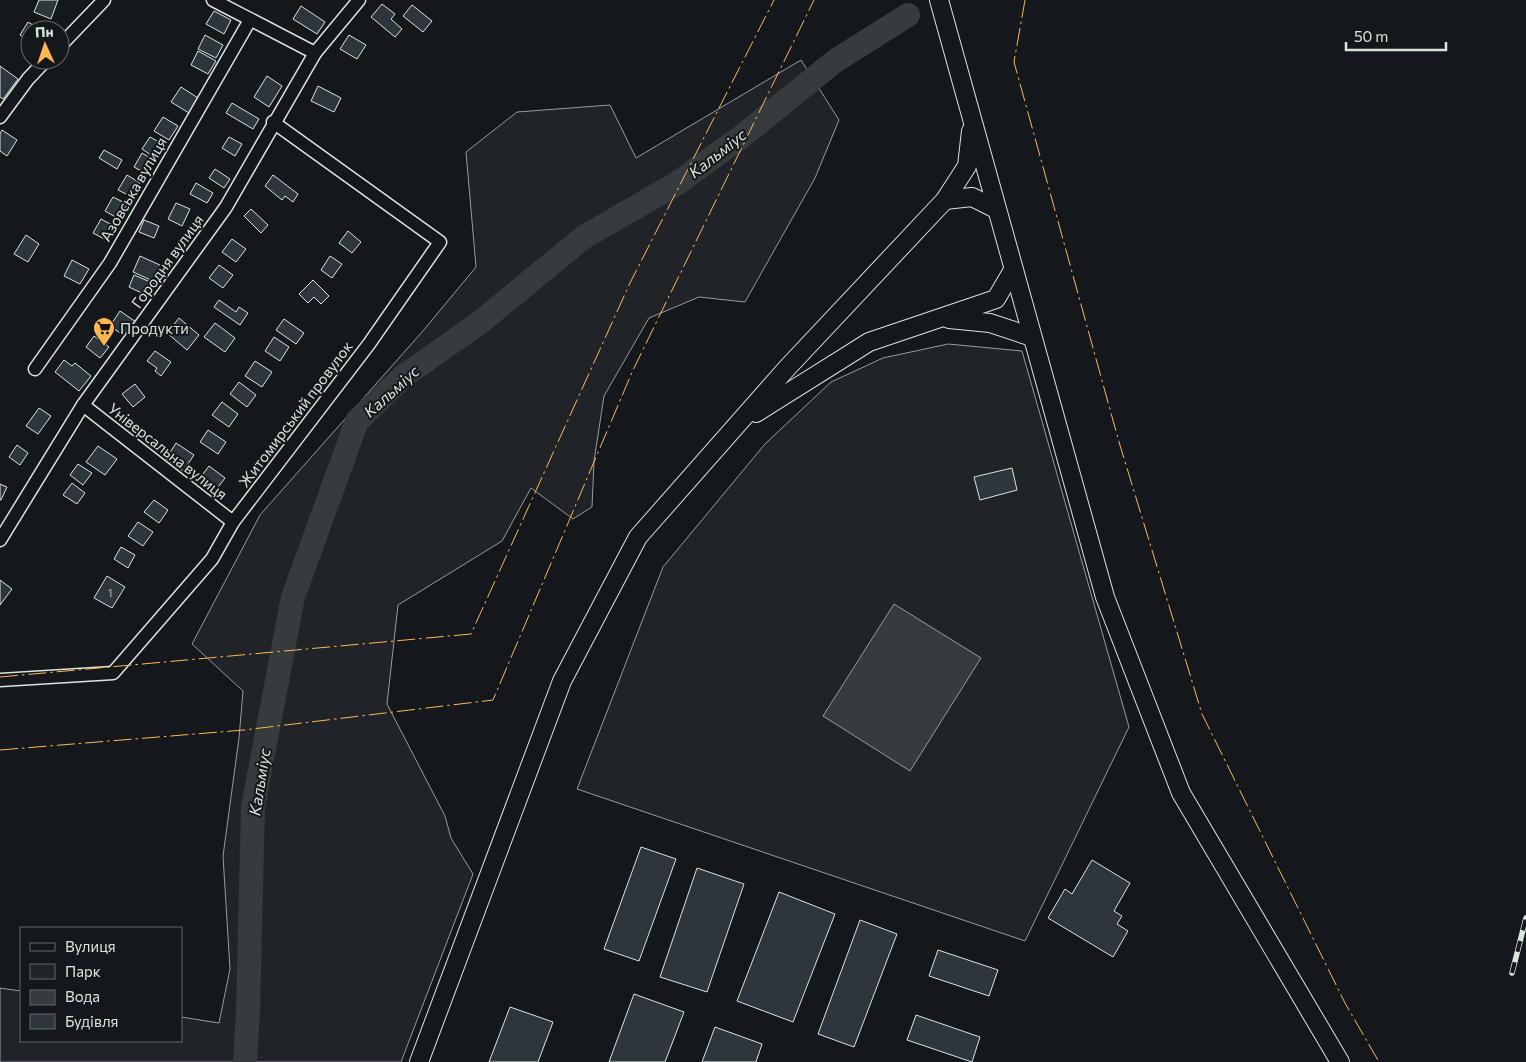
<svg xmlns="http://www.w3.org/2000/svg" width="1526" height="1062" viewBox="0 0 1526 1062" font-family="Commissioner,sans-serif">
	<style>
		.green { fill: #202428; stroke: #939e99 }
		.water { fill: #363b3e; stroke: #939e99 }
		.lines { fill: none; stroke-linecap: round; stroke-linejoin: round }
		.river { stroke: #363b3e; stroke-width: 24 }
		.building { fill: #2c363c; stroke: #d8e6dc }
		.street-casing { stroke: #d8e6dc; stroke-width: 15 }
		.secondary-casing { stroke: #d8e6dc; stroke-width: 20 }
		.street { stroke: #14181c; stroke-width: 12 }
		.secondary { stroke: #14181c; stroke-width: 18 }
		.rail-casing { stroke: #d8e6dc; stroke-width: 5.5 }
		.rail { stroke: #14181c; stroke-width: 4; stroke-dasharray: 11; stroke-linecap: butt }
		.power { stroke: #ffb74d; stroke-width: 1; stroke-dasharray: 18 4 2.5 4; stroke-linecap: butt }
		.labels { text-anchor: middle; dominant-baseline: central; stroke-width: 4; stroke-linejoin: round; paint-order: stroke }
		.number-label { font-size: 12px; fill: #adbab4 }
		.street-label { font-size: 15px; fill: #d8e6dc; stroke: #14181c }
		.poi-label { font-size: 15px; fill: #d8e6dc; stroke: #14181c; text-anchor: start }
		.water-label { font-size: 16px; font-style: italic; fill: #d8e6dc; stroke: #14181c }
	</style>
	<rect width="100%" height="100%" fill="#14181c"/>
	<g class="green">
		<polygon points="801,60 839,120 815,178 745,302 699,297 649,318 604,396 594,461 592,507 573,519 531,488 502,541 398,605 387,704 445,816 451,838 473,874 401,1062 0,1062 0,988 21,991 21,1041 181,1041 181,1017 219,1023 230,969 223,856 239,738 243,691 192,644 260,515 422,332 476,267 466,152 517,112 610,105 636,158"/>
		<polygon points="948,344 1022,351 1129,727 1025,941 577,789 663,567 765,444 831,382 883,358"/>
	</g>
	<polygon class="water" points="894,604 981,658 910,771 823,716"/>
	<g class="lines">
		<polyline class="river" points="245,1062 248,1011 253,807 293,597 357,421 405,375 478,324 584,237 676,184 741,137 835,61 908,15"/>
	</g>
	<g class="building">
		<polygon points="39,0 58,0 51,19 34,12"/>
		<polygon points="382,4 395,14 391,19 402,29 395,37 371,17"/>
		<polygon points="412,5 432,21 423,32 403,16"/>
		<polygon points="301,6 325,22 317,34 293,19"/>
		<polygon points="214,11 231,20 224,34 206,24"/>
		<polygon points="28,22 41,30 30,30 30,41 20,35"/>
		<polygon points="205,35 223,45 216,58 198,49"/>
		<polygon points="349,35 366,45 357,59 340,49"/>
		<polygon points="198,51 216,61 208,74 191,65"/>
		<polygon points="0,66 18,79 3,99 0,97"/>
		<polygon points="267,76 282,86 269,107 254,97"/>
		<polygon points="318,86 341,98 334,112 311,101"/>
		<polygon points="181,87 198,98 189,113 171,102"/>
		<polygon points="232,103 259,119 253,129 226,113"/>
		<polygon points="163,117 178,126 169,140 154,131"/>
		<polygon points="2,130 17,140 7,156 0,151 0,134"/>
		<polygon points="150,137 159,142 151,155 142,149"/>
		<polygon points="229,137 242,144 235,156 222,148"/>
		<polygon points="104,150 122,160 117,169 99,158"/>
		<polygon points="142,153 155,161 147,174 134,167"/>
		<polygon points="215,169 230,179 224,188 209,178"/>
		<polygon points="127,175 140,183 132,197 118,190"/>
		<polygon points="273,175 298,194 293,202 285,196 282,200 265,186"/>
		<polygon points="196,183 213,193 207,203 190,194"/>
		<polygon points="113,197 127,204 119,219 105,211"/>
		<polygon points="176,203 190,209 182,226 168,219"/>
		<polygon points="251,209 268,225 261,233 244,216"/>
		<polygon points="101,219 116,227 108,241 93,233"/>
		<polygon points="144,220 159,226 154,238 139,232"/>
		<polygon points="348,231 361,242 352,253 339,243"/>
		<polygon points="26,235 39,244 28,262 14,254"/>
		<polygon points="232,239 246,249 236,262 222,252"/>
		<polygon points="140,256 162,266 155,282 133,272"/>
		<polygon points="330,256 342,264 332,278 321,270"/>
		<polygon points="72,260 89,269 80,284 64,276"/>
		<polygon points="219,265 233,275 223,288 209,278"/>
		<polygon points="134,275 155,284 150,297 129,287"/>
		<polygon points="313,280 329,296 321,304 314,297 308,303 299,294"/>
		<polygon points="219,300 236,312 239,307 248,313 240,325 214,307"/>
		<polygon points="120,311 136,322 126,337 110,326"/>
		<polygon points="179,318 199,335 187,350 167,333"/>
		<polygon points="284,319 304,333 296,344 276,330"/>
		<polygon points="215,323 235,338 225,352 204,337"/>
		<polygon points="94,336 109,347 100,358 86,347"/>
		<polygon points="274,337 289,347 280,361 265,351"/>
		<polygon points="155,351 171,362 161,376 155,371 157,368 147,361"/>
		<polygon points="64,360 72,366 75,363 91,376 79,391 55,372"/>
		<polygon points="255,361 272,372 262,387 245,376"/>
		<polygon points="239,382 256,395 247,407 230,394"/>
		<polygon points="135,384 145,397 133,407 122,394"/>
		<polygon points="222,402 238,414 229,427 212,415"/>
		<polygon points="39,408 51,416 38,434 26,426"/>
		<polygon points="208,430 226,442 218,454 200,442"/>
		<polygon points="176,443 194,455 183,471 166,459"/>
		<polygon points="17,445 28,453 20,465 9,457"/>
		<polygon points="98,446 117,459 105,475 86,462"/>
		<polygon points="78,464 92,473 83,485 70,475"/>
		<polygon points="209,466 225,478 216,490 200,478"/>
		<polygon points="1012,468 1017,490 980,500 974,477"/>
		<polygon points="72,483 85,493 77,504 63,495"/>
		<polygon points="0,484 7,487 1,500 0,500"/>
		<polygon points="154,500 168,510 159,523 144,512"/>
		<polygon points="138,522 153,532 143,546 128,536"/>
		<polygon points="121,547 135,555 128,568 114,559"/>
		<polygon points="107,576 125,587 112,608 94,598"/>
		<polygon points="0,580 12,589 0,605"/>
		<polygon points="641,847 676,859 639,961 604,949"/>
		<polygon points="1092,860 1130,883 1114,911 1122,916 1117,924 1128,931 1113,957 1048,918 1065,889 1072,894"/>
		<polygon points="697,868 744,884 707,992 660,977"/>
		<polygon points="779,892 835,914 793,1022 737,1001"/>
		<polygon points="860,920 897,934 854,1047 818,1034"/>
		<polygon points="938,950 998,970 989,996 929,976"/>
		<polygon points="634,994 684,1012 665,1062 609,1062"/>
		<polygon points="510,1007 553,1022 538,1062 489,1062"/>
		<polygon points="916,1015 980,1037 972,1062 907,1040"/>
		<polygon points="715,1027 762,1044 756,1062 702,1062"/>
	</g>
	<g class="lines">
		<g class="street-casing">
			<g id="street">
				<polyline points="213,0 315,53"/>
				<polyline points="60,46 104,0"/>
				<polyline points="0,117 28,79 46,60"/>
				<polyline points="35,369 110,263 250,20"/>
				<polyline points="83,405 233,522"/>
				<polyline points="0,540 83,405 226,207 315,53 359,0"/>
				<polyline points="0,680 113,673 212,559 233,522 369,344 440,242 273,122"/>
			</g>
		</g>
		<g class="secondary-casing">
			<g id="secondary">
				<polyline points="939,0 1105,597 1181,793 1340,1062"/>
				<polyline points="945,200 972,197 996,209"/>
				<polyline points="949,319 990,323 1032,337"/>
				<polyline points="756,413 869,342 996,299 1013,270"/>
				<polyline points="419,1062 562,681 638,537 788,367 945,200 967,166 971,131"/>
			</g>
		</g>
		<use href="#street" class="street"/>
		<use href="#secondary" class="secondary"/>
		<g class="rail-casing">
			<polyline id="rail" points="1512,973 1526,918"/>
		</g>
		<use href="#rail" class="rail"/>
		<g class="power">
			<polyline points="1025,0 1014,62 1119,442 1202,714 1345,1003 1379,1062"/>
			<polyline points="0,677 471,634 630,283 774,0"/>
			<polyline points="0,750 244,730 493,700 633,370 814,0"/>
		</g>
	</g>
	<defs>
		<g id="supermarket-pin" transform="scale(1.125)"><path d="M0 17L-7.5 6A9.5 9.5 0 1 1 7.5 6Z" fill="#ffb74d" stroke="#14181c"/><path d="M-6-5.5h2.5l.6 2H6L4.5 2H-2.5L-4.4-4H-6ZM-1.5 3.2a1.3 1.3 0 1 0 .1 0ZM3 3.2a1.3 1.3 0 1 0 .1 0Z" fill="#111"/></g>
	</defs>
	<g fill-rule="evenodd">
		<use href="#supermarket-pin" x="104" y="328"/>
	</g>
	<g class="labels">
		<g class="number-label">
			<text x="110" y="592">1</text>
		</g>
		<g class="street-label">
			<text transform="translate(133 189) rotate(-60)">Азовська вулиця</text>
			<text transform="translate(167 261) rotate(-54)">Городня вулиця</text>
			<text transform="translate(295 414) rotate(-53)">Житомирський провулок</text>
			<text transform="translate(168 451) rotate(38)">Універсальна вулиця</text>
		</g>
		<g class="poi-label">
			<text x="120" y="328">Продукти</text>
		</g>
		<g class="water-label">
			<text transform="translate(717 153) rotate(-38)">Кальміус</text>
			<text transform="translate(391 391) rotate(-42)">Кальміус</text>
			<text transform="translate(259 782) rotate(-81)">Кальміус</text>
		</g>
	</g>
	<rect x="20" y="927" width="162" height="115" fill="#14181c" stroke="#626a69"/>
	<rect x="30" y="943" width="25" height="8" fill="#14181c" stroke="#626a69"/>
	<text x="65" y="952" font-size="15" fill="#d8e6dc">Вулиця</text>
	<rect x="30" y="964" width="25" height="15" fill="#202428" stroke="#626a69"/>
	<text x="65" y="977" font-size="15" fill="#d8e6dc">Парк</text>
	<rect x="30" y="990" width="25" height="15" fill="#363b3e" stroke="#626a69"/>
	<text x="65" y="1002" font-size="15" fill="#d8e6dc">Вода</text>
	<rect x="30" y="1014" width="25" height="15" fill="#2c363c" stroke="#626a69"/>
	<text x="65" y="1027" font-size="15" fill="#d8e6dc">Будівля</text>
	<g transform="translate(45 45) rotate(357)"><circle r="24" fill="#14181c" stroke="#626a69"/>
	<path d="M0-4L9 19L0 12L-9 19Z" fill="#ffb74d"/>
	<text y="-8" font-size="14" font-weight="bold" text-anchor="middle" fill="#d8e6dc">Пн</text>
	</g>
	<path d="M1346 42v8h100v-8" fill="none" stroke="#d8e6dc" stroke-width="2.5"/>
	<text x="1354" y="42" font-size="15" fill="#d8e6dc" stroke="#14181c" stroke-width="4" paint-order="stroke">50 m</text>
</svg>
